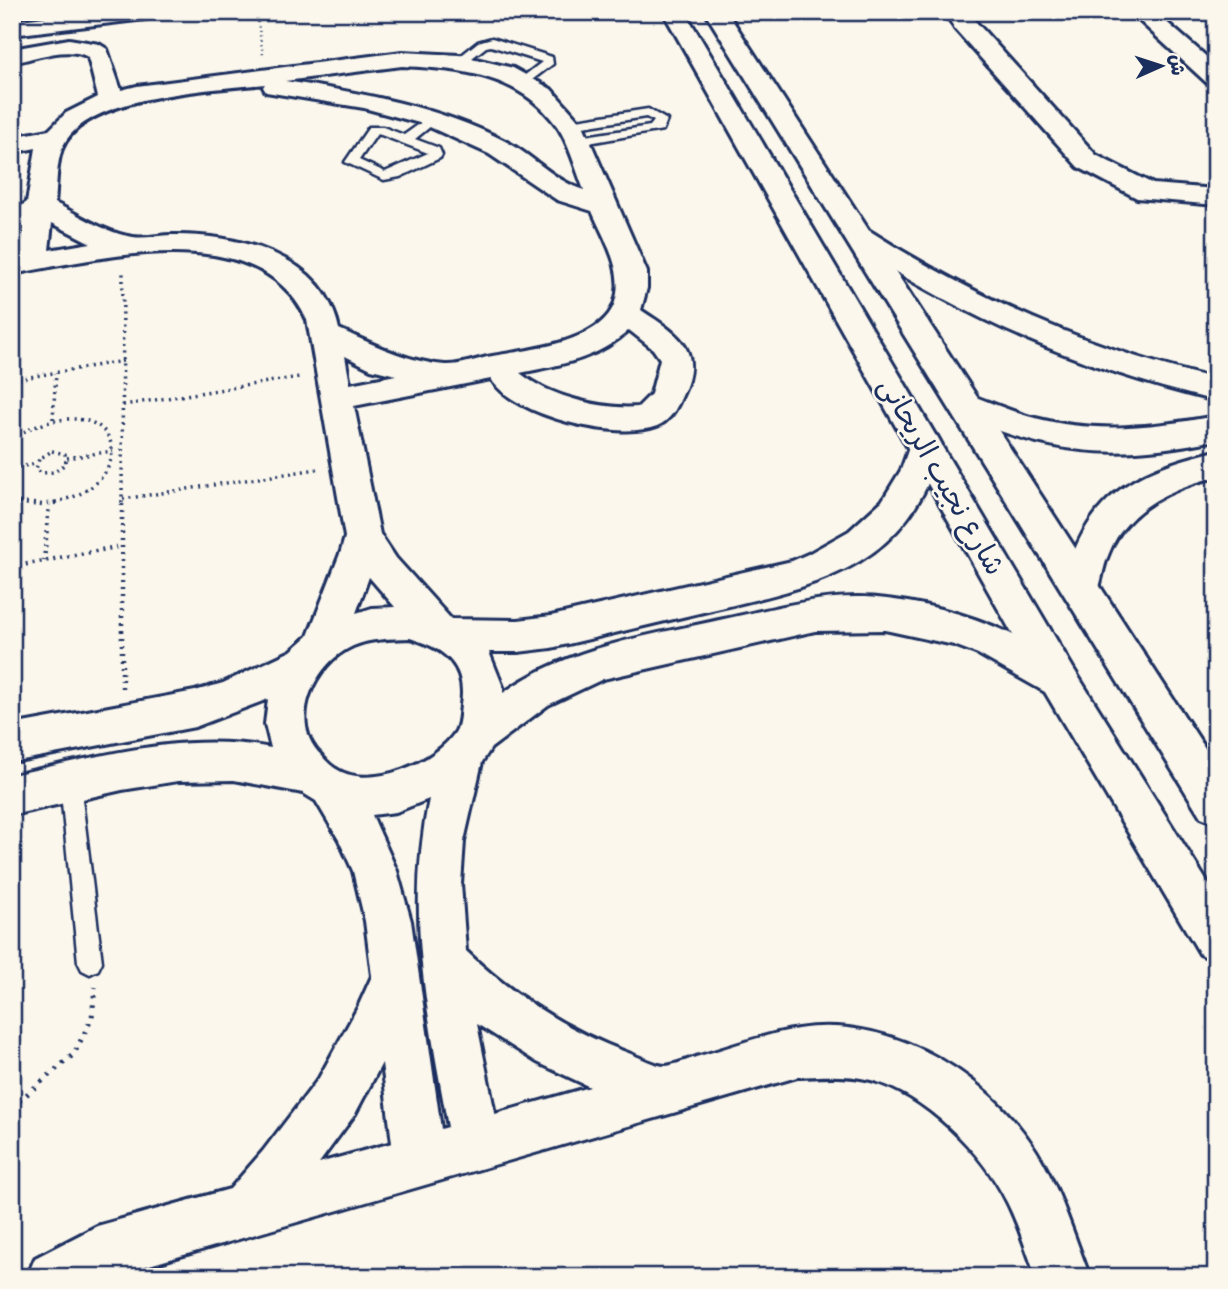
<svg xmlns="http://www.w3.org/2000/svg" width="1228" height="1289" viewBox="0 0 1228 1289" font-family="Caveat,'Playpen Sans Arabic',sans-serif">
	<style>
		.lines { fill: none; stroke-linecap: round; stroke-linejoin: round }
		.lane-casing { stroke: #1b2f5e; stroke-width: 5 }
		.street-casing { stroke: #1b2f5e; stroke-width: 6 }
		.secondary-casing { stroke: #1b2f5e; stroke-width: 6 }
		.path-far3 { stroke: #1b2f5e; stroke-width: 2.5; stroke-dasharray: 1 3.5; stroke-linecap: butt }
		.path-far2 { stroke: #1b2f5e; stroke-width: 3.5; stroke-dasharray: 2 4.5; stroke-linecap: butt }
		.path-far1 { stroke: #1b2f5e; stroke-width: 4.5; stroke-dasharray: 2 5; stroke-linecap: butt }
		.path { stroke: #1b2f5e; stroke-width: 5; stroke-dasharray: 2.5 7; stroke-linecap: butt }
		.lane { fill: #fbf7ec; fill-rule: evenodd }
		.street { fill: #fbf7ec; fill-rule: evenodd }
		.secondary { fill: #fbf7ec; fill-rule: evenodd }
		.labels { text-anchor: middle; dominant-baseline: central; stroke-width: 5; stroke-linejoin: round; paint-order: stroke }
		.street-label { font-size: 28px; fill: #1b2f5e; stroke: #fbf7ec }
	</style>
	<rect width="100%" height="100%" fill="#fbf7ec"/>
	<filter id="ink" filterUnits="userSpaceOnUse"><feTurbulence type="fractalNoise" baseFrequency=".0143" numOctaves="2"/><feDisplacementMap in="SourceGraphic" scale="14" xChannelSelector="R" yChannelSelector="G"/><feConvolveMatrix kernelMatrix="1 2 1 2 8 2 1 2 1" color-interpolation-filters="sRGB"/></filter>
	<g filter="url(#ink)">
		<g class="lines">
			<g class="lane-casing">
				<g id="lane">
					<polygon points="492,38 552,57 553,64 524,86 520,85 520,79 542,62 491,46 486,47 463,65 453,62 478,42"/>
					<polygon points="648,109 667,120 663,130 577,145 571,141 572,138 650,126 654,121 646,117 570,129 564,125 570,121"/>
					<path d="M432,115L438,119L436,122L415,139L439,148L442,155L440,158L400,177L384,180L345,162L369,127H383L404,135ZM377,134L381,135L428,153L385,172L359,160Z"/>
					<polygon points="70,773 77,776 80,783 102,962 98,970 90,974 82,970 78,962 60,783 63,776"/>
				</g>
			</g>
			<g class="street-casing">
				<g id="street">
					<polygon points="86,12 156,12 153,17 145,19 12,35 12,21"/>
					<polygon points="945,12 967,12 1096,155 1153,184 1216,189 1216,205 1137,198 1078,167 955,29"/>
					<polygon points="1130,12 1155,12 1216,65 1216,85 1207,83"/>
					<path d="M69,39L99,44L107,49L121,90L137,86L402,52L459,55L513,68L551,89L583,125L647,272V288L641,310C679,335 705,350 681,398C676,409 670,421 657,426C617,441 514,416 491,379L354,406L380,534L396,558L451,619L518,620L551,616L792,561L808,554L849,531L882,501L901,470L913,436L925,433L937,436L942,445C907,568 822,584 712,610C658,623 605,635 551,648L518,652H489L503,687V693C568,647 647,636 724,619C777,608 832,591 887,599C936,605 985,619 1029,643C1047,653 1070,661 1079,680L1073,692L1059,697L1045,692L978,654L954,645L885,630L815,631L603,679L548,705L491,748L482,762L464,841L461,884L466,951C514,997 568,1031 631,1054C641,1058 655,1066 666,1066C675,1065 687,1060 696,1057C729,1048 764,1034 798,1029C896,1014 998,1080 1044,1164C1063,1199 1075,1239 1090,1277H1036C1027,1252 1019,1226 1007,1202C983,1153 925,1094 871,1080C846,1074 822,1076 797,1077L108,1277H27L35,1258L97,1226L230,1189L263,1151L319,1078L358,1007L372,976L365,921L353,871L339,840L316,801L303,793L234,780L178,781L122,790L12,815V775C97,757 184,731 271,748L265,724L268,699L195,727L12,762V725L195,691L223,683L291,651L308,636L341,551L345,537L307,320C259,215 100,259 12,274V256L20,254L24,227L12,225V213L27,202L36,148L12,153V137L49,130L66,113L98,97L88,57C67,45 34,59 12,63V49ZM402,66C461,69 519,74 557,126C569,143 576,170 584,190C556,182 533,156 507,142C438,106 361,93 285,81ZM265,84L263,87L266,92L364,108L423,124L489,154L557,200L592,211C604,239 625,271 615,302C602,344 524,350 487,357C475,360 458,366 445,365C408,362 372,344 339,329C324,254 236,234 171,235C159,235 145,239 133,237C106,233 79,215 55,203C57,186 56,164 62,149C83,94 215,90 265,84ZM52,223L87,241L91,243L49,250ZM629,330L653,349L660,359L651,394L638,407C602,410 548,396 520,373C560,365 598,359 629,330ZM345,356L371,369L396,375L350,384ZM369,577L370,578L395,607L372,608L356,613ZM410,638C446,649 467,666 461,705C460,714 460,724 456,731C437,762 372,790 338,770C332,767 326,761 322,756C286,723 314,663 353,646C371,638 390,639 410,638ZM429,799C405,915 428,1014 448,1127L441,1129L411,921L397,871L372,815L396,812ZM477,1024L537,1062L590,1087L495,1114ZM382,1063L392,1143L319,1163L355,1114Z"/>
					<path d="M860,228L870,231C978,300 1091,349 1216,379V401C1080,368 967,320 850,243L846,237L850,231Z"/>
					<path d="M964,393C988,401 1011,412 1035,418C1096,434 1155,427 1216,416V440C1108,461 1054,455 953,413L948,405L953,397Z"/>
					<path d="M1216,451V477C1173,487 1126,509 1109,553C1102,568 1102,585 1094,600L1081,604L1068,600L1062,589C1085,499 1128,472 1216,451Z"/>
				</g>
			</g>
			<g class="secondary-casing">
				<g id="secondary">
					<polygon points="663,12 685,12 1073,668 1216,896 1216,961 1200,954 1045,692"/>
					<polygon points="705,12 727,12 1216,765 1216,823 1201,817"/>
				</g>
			</g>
			<polyline class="path-far3" points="258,22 263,55"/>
			<g class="path-far2">
				<polyline points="12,380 123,361"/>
				<polyline points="123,405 300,377"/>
				<polyline points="53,419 56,373"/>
				<path d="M12,438C124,375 149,487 50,503"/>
				<polygon points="52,451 65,454 66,463 55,472 41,473 36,469 39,459"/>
				<polyline points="67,458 113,451"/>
				<polyline points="12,468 36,464"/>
				<polyline points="123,499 317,469"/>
				<polyline points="12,502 19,503"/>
				<polyline points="122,503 123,273"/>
			</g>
			<g class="path-far1">
				<polyline points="12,502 42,505 59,502"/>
				<polyline points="44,561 49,505"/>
				<polyline points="12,567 122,546"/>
				<polyline points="122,688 122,502"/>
			</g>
			<polyline class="path" points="12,1107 74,1054 92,1018 95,987"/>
			<use href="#lane" class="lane"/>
			<use href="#street" class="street"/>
			<use href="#secondary" class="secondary"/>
		</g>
	</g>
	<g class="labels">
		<g class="street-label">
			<text transform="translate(942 476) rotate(60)">شارع نجيب الريحانى</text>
		</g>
	</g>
	<rect width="1228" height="1289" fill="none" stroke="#fbf7ec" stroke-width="42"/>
	<rect x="21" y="21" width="1186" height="1247" fill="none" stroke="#1b2f5e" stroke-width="2.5" filter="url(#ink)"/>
	<g transform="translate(1161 66) rotate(87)" stroke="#fbf7ec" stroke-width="5" paint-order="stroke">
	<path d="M0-5L12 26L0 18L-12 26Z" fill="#1b2f5e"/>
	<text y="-10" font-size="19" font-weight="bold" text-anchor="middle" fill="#1b2f5e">ش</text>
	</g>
</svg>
